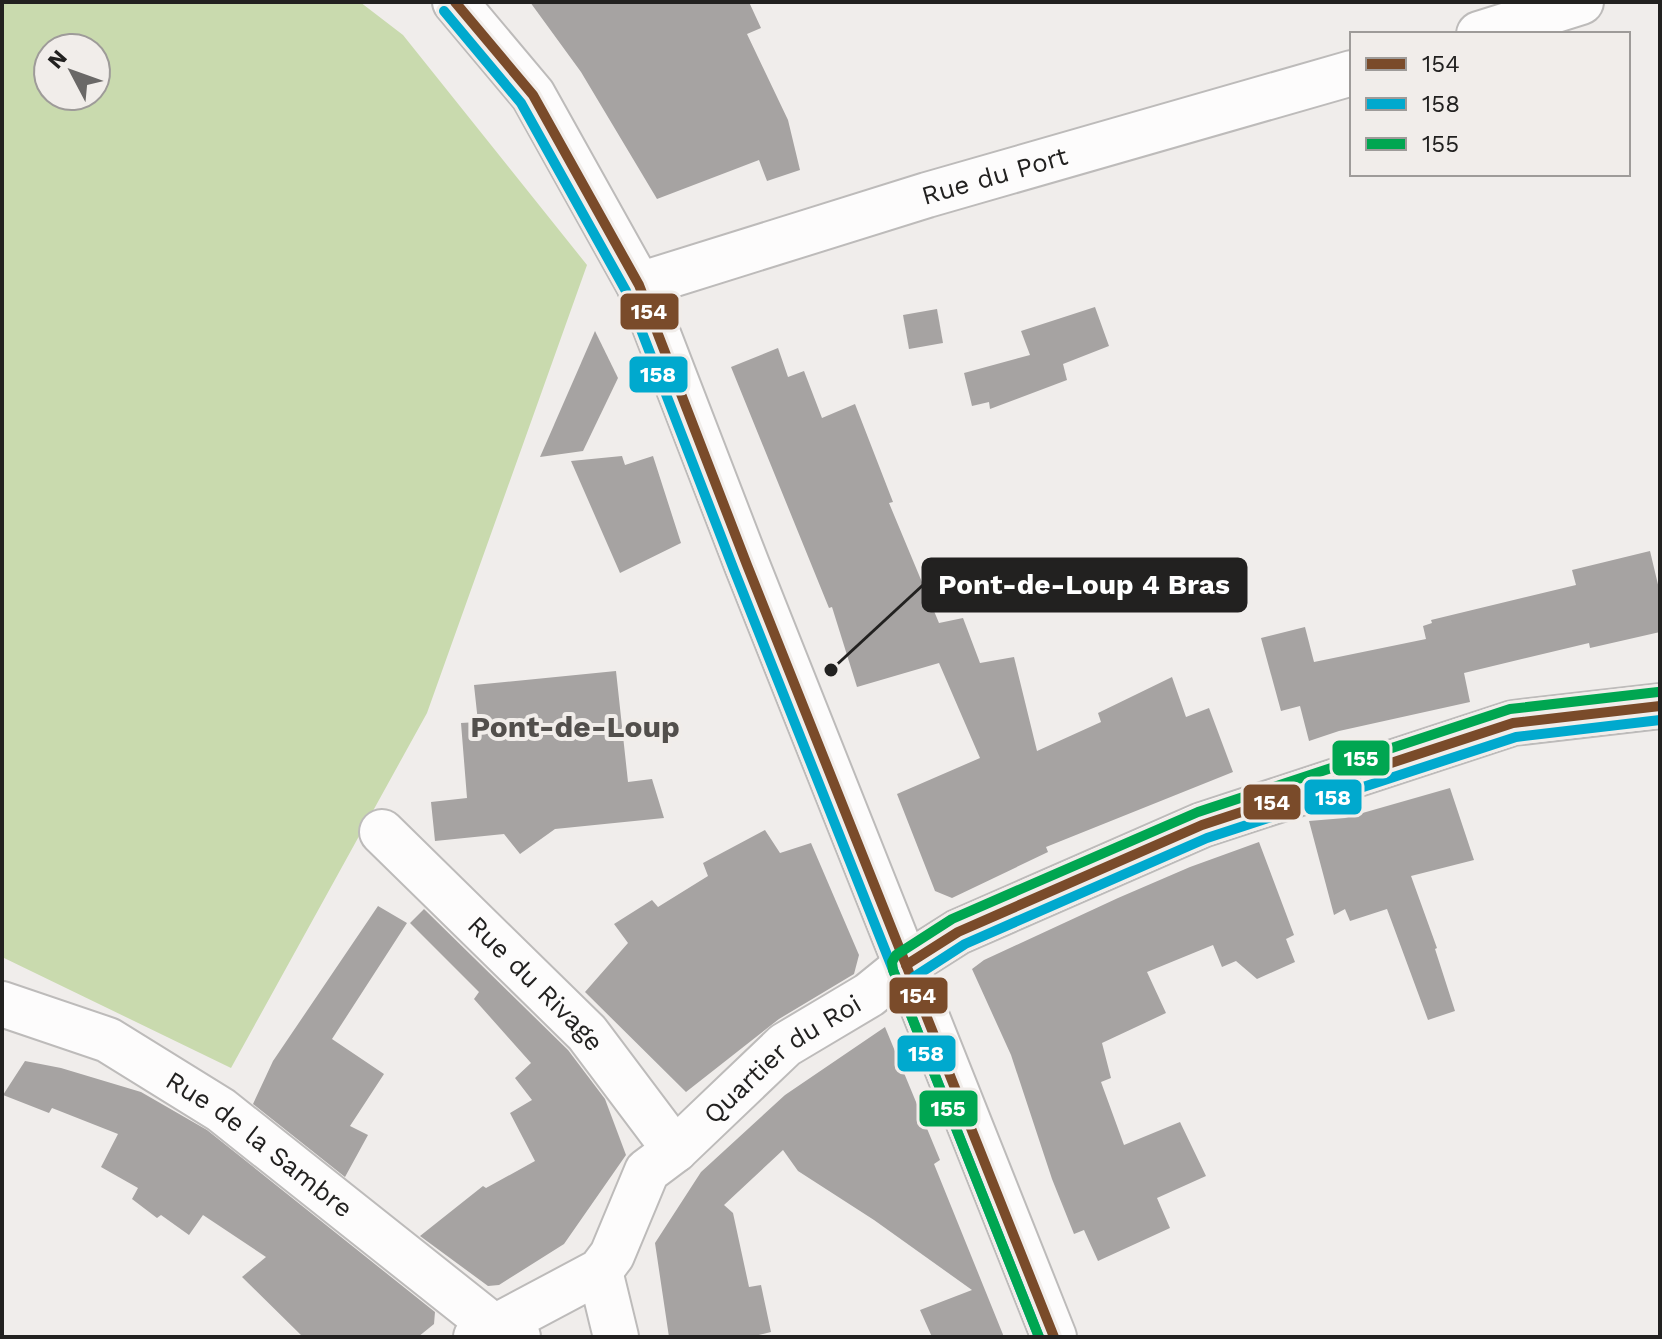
<svg xmlns="http://www.w3.org/2000/svg" width="1662" height="1339" viewBox="0 0 1662 1339" font-family="'Work Sans',sans-serif">
	<style>
		.forest { fill: #c9daae; fill-rule: evenodd }
		.building { fill: #a6a3a2 }
		.lines { fill: none; stroke-linecap: round; stroke-linejoin: round }
		.minor-casing { stroke: #bdbbba; stroke-width: 48 }
		.tertiary-casing { stroke: #bdbbba; stroke-width: 48 }
		.secondary-casing { stroke: #bdbbba; stroke-width: 48 }
		.minor { stroke: #fdfcfc; stroke-width: 44 }
		.tertiary { stroke: #fdfcfc; stroke-width: 44 }
		.secondary { stroke: #fdfcfc; stroke-width: 44 }
		.bus-1-casing { stroke: #f1edea; stroke-width: 16 }
		.bus-2-casing { stroke: #f1edea; stroke-width: 16 }
		.bus-3-casing { stroke: #f1edea; stroke-width: 16 }
		.bus-1 { stroke: #7a4b2a; stroke-width: 10 }
		.bus-2 { stroke: #00a9ce; stroke-width: 10 }
		.bus-3 { stroke: #00a651; stroke-width: 10 }
		.labels { text-anchor: middle; dominant-baseline: central; stroke-width: 8; stroke-linejoin: round; paint-order: stroke }
		.street-label { font-size: 26px; fill: #222120; stroke: #f1edea }
		.quarter-label { font-size: 30px; font-weight: bold; fill: #524f4c; stroke: #f1edea }
		.leader { fill: none; stroke: #222120; stroke-width: 3 }
		.callout-dot { fill: #222120; stroke: #f1edea; stroke-width: 3 }
		.callout { fill: #222120; stroke: #222120; stroke-width: 3 }
		.callout-label { font-size: 28px; text-anchor: middle; font-weight: bold; fill: #fff }
		.line-badge { stroke: #f1edea; stroke-width: 3 }
		.badge-label { font-size: 22px; text-anchor: middle; font-weight: bold; fill: #fff }
	</style>
	<rect width="100%" height="100%" fill="#f0edeb"/>
	<path class="forest" d="M2,2H360L403,35L587,265L427,713L231,1068L2,957ZM48,48H96V96H48Z"/>
	<g class="building">
		<polygon points="530,2 749,2 761,28 747,34 788,120 800,170 767,181 759,160 657,199 581,72"/>
		<polygon points="1095,307 1109,346 1063,364 1067,380 990,409 989,402 972,406 964,373 1030,355 1021,331"/>
		<polygon points="937,309 943,343 909,349 903,315"/>
		<polygon points="595,331 618,378 583,451 540,457"/>
		<polygon points="778,348 788,377 804,371 822,418 855,404 893,502 889,503 939,623 963,618 980,663 1014,657 1037,751 1101,722 1098,713 1172,677 1186,717 1209,708 1233,772 1046,847 1048,852 952,898 935,891 897,794 980,758 939,663 857,687 832,607 829,608 731,367"/>
		<polygon points="622,456 625,465 653,456 681,543 620,573 571,461"/>
		<polygon points="1650,551 1660,593 1660,632 1590,648 1589,643 1464,673 1470,702 1339,731 1309,741 1300,706 1281,711 1261,638 1305,627 1314,662 1426,639 1423,626 1432,623 1431,620 1576,585 1572,570"/>
		<polygon points="616,671 628,782 652,779 664,818 555,829 520,854 504,834 435,841 431,802 467,798 461,723 478,722 474,685"/>
		<polygon points="1450,788 1474,860 1411,876 1437,948 1435,949 1455,1011 1428,1020 1387,909 1350,921 1345,909 1334,915 1309,821 1345,818"/>
		<polygon points="765,830 780,853 811,843 859,955 854,974 779,1019 686,1092 585,992 628,943 614,924 652,900 658,907 708,876 703,863"/>
		<polygon points="1259,842 1294,935 1286,939 1295,962 1257,979 1236,961 1222,967 1213,945 1147,972 1166,1013 1102,1043 1111,1078 1101,1082 1124,1145 1180,1122 1206,1176 1157,1198 1170,1228 1098,1261 1084,1230 1074,1234 1052,1179 1011,1055 972,969 984,960 1118,898 1190,867"/>
		<polygon points="378,906 407,923 332,1039 384,1074 350,1126 368,1135 345,1177 253,1104 273,1061"/>
		<polygon points="424,909 568,1050 605,1099 626,1155 564,1244 499,1285 488,1286 420,1236 483,1186 486,1188 535,1161 510,1113 532,1100 515,1078 531,1063 474,999 479,992 410,923"/>
		<polygon points="885,1027 940,1160 934,1164 1004,1337 932,1337 920,1310 972,1290 874,1220 798,1171 783,1150 724,1205 733,1213 749,1287 761,1285 771,1332 750,1337 669,1337 655,1243 701,1172 785,1095"/>
		<polygon points="25,1061 61,1068 141,1092 207,1130 435,1312 434,1324 418,1337 303,1337 242,1277 266,1257 203,1215 189,1235 161,1215 157,1218 132,1199 138,1188 101,1167 118,1134 52,1108 49,1113 3,1095"/>
	</g>
	<g class="lines">
		<g class="minor-casing">
			<g id="minor">
				<polyline points="1479,34 1581,2"/>
				<path id="s1" d="M639,285L927,195L1352,73"/>
				<path id="s2" d="M382,832L587,1033L675,1150"/>
				<path id="s3" d="M2,1004L108,1040L221,1110L493,1326L518,1337"/>
				<polyline points="600,1271 616,1337"/>
				<path id="s4" d="M476,1337L600,1271L612,1255L647,1171L675,1150L785,1045L869,995L906,965"/>
			</g>
		</g>
		<g class="tertiary-casing">
			<polyline id="tertiary" points="906,965 958,932 1202,825 1513,723 1660,706"/>
		</g>
		<g class="secondary-casing">
			<polyline id="secondary" points="455,2 533,95 639,285 747,565 1054,1337"/>
		</g>
		<use href="#minor" class="minor"/>
		<use href="#tertiary" class="tertiary"/>
		<use href="#secondary" class="secondary"/>
		<g class="bus-1-casing">
			<g id="bus-1">
				<polyline points="455,2 533,95 639,285 747,565 1054,1337"/>
				<polyline points="906,965 958,932 1202,825 1513,723 1660,706"/>
			</g>
		</g>
		<g class="bus-2-casing">
			<g id="bus-2">
				<polyline points="444,11 521,103 626,291 734,570 1039,1337"/>
				<polyline points="914,977 965,944 1207,838 1516,737 1660,720"/>
			</g>
		</g>
		<g class="bus-3-casing">
			<polyline id="bus-3" points="1039,1337 893,970 892,962 896,955 952,919 1198,812 1510,709 1658,692"/>
		</g>
		<use href="#bus-1" class="bus-1"/>
		<use href="#bus-2" class="bus-2"/>
		<use href="#bus-3" class="bus-3"/>
	</g>
	<g class="labels">
		<g class="street-label">
			<text stroke="none"><textPath href="#s1" startOffset="372">Rue du Port</textPath></text>
			<text stroke="none"><textPath href="#s2" startOffset="216">Rue du Rivage</textPath></text>
			<text stroke="none"><textPath href="#s4" startOffset="428">Quartier du Roi</textPath></text>
			<text stroke="none"><textPath href="#s3" startOffset="296">Rue de la Sambre</textPath></text>
		</g>
		<g class="quarter-label">
			<text x="575" y="726">Pont-de-Loup</text>
		</g>
	</g>
	<path class="leader" d="M831 670L923 585"/>
	<circle class="callout-dot" cx="831" cy="670" r="8"/>
	<rect class="callout" x="923" y="559" width="323" height="52" rx="8"/>
	<g class="callout-label">
		<text x="1084" y="594">Pont-de-Loup 4 Bras</text>
	</g>
	<g class="line-badge">
		<rect x="619" y="292" width="61" height="39" rx="8" fill="#7a4b2a"/>
		<rect x="628" y="355" width="61" height="39" rx="8" fill="#00a9ce"/>
		<rect x="1331" y="739" width="60" height="38" rx="8" fill="#00a651"/>
		<rect x="1303" y="778" width="60" height="38" rx="8" fill="#00a9ce"/>
		<rect x="1242" y="783" width="60" height="38" rx="8" fill="#7a4b2a"/>
		<rect x="888" y="976" width="61" height="39" rx="8" fill="#7a4b2a"/>
		<rect x="896" y="1034" width="61" height="39" rx="8" fill="#00a9ce"/>
		<rect x="918" y="1089" width="61" height="39" rx="8" fill="#00a651"/>
	</g>
	<g class="badge-label">
		<text x="649" y="319">154</text>
		<text x="658" y="382">158</text>
		<text x="1361" y="766">155</text>
		<text x="1333" y="805">158</text>
		<text x="1272" y="810">154</text>
		<text x="918" y="1003">154</text>
		<text x="926" y="1061">158</text>
		<text x="948" y="1116">155</text>
	</g>
	<rect width="1662" height="1339" fill="none" stroke="#222120" stroke-width="8"/>
	<rect x="1350" y="32" width="280" height="144" fill="#f1edea" stroke="#9e9b99" stroke-width="2"/>
	<rect x="1366" y="58" width="40" height="12" fill="#7a4b2a" stroke="#9e9b99" stroke-width="2"/>
	<text x="1422" y="72" font-size="24" fill="#222120">154</text>
	<rect x="1366" y="98" width="40" height="12" fill="#00a9ce" stroke="#9e9b99" stroke-width="2"/>
	<text x="1422" y="112" font-size="24" fill="#222120">158</text>
	<rect x="1366" y="138" width="40" height="12" fill="#00a651" stroke="#9e9b99" stroke-width="2"/>
	<text x="1422" y="152" font-size="24" fill="#222120">155</text>
	<g transform="translate(72 72) rotate(311)"><circle r="38" fill="#f1edea" stroke="#9e9b99" stroke-width="2"/>
	<path d="M0-6L14 30L0 20L-14 30Z" fill="#6a6867"/>
	<text y="-12" font-size="22" font-weight="bold" text-anchor="middle" fill="#222120">N</text>
	</g>
</svg>
